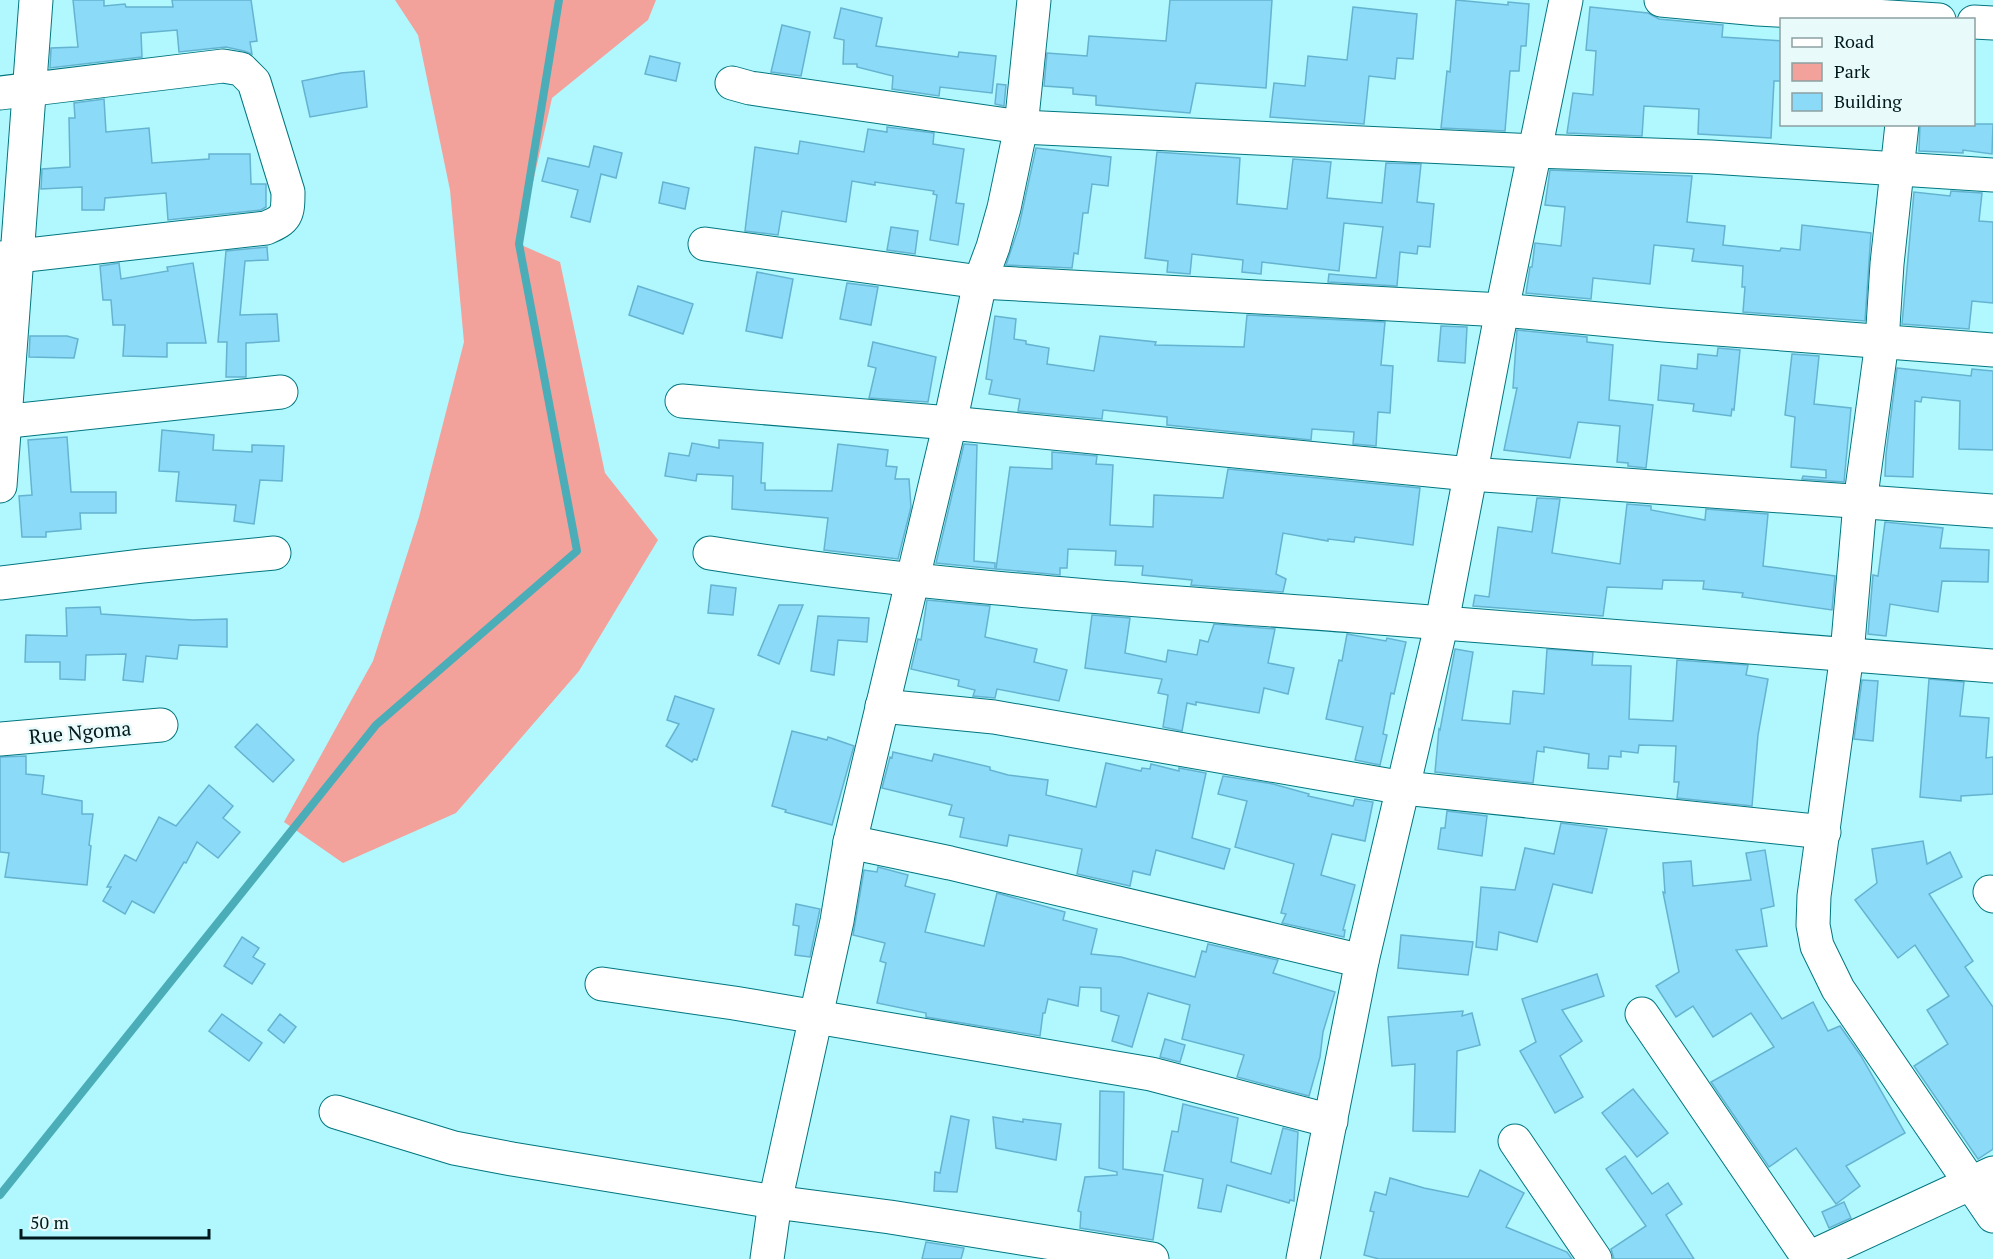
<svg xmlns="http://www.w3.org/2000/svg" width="1993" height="1259" viewBox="0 0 1993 1259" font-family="'PT Serif',serif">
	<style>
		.green { fill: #f3a19b }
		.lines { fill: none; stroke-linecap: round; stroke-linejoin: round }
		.stream { stroke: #4badb7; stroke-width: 8 }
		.building { fill: #8bdaf8; stroke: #64b3d0; stroke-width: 1.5 }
		.minor-casing { stroke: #00767f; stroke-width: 35 }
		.minor { stroke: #fff; stroke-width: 33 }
		.labels { text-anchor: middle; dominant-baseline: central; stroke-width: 5; stroke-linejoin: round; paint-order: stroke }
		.street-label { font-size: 20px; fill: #00191c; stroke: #e9fafb }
	</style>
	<rect width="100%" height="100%" fill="#b0f7fe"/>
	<polygon class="green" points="395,0 656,0 648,20 552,98 519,244 560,262 605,473 658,540 579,671 456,813 343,863 284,822 373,661 419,517 464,342 450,190 418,35"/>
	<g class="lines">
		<polyline class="stream" points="0,1195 376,725 577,551 519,244 559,0"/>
	</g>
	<g class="building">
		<polygon points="73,0 104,0 104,6 125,4 126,7 173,7 172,0 251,0 257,41 250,42 252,54 244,51 226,47 179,52 177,30 141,33 142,57 50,68 51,48 78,47"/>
		<polygon points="1170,0 1272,0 1266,88 1196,83 1190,113 1096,105 1096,96 1073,94 1073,88 1044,86 1047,53 1087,56 1089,36 1166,41"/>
		<polygon points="1456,0 1508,5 1508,2 1529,4 1526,46 1521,46 1519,71 1510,71 1505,131 1441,128 1447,71 1450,72"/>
		<polygon points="1353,7 1417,14 1413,59 1397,58 1395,79 1369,76 1364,124 1270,117 1274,83 1305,86 1308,56 1347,60"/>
		<polygon points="1590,7 1648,13 1659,19 1723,25 1722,37 1782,41 1782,81 1774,81 1771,138 1698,134 1699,109 1644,106 1642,136 1567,133 1573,93 1593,95 1596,51 1586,50"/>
		<polygon points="841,8 882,18 876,46 958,57 959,52 996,56 992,93 940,87 939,96 892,89 893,76 857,67 857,64 843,64 844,40 834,38"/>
		<polygon points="782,25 810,32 801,76 771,72"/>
		<polygon points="650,56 680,63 676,81 645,74"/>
		<polygon points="364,71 367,107 310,117 302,81 341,73"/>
		<polygon points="997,84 1006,85 1004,106 995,104"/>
		<polygon points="104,99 106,132 149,128 152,163 209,159 209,154 250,154 251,184 266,184 266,207 261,210 168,220 166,193 105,198 104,210 82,210 82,187 41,189 42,169 70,167 69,118 75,118 74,103"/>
		<polygon points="1920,124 1993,124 1992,154 1963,150 1963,153 1919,151"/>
		<polygon points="887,127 934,133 933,144 964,149 956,203 964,204 958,245 930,240 937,195 933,194 934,191 875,182 875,185 852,181 846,222 782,211 778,235 745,231 755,147 798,154 800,141 864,152 868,129 887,132"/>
		<polygon points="594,146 622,153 616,178 601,174 590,222 571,217 578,190 542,181 548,158 589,167"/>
		<polygon points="1036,148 1111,157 1108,186 1092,184 1088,213 1083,213 1078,254 1074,253 1072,268 1006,265 1019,226"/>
		<polygon points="1157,152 1240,158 1237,204 1287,209 1293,159 1331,162 1327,198 1382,203 1386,163 1421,164 1417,202 1434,204 1430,247 1418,246 1417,254 1400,252 1397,286 1328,282 1329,274 1376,278 1383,227 1344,223 1339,271 1262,262 1261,274 1242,272 1243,260 1192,254 1190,274 1167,272 1168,261 1145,258"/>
		<polygon points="1550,170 1692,176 1687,222 1725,226 1723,245 1780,251 1781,248 1800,250 1802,225 1871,233 1865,321 1743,312 1745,287 1742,287 1743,266 1692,261 1694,249 1654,245 1650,284 1593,278 1591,299 1526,293 1530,267 1532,267 1535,243 1561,246 1565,207 1545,205"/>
		<polygon points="663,182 689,188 685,209 659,203"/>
		<polygon points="1951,191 1982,193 1979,221 1993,222 1993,303 1972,301 1969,329 1902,324 1914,192 1950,196"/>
		<polygon points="891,227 918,231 915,254 887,250"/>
		<polygon points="267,247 268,260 245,261 240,315 277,314 279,341 246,343 246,377 226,377 227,342 218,342 226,251"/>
		<polygon points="119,263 121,279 168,271 167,267 193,263 206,343 167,343 167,357 123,356 125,325 113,325 111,300 103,300 100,266"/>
		<polygon points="757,272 793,279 782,338 746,331"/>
		<polygon points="847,283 878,287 871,325 840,319"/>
		<polygon points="638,286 693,304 683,334 629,315"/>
		<polygon points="1247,315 1385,322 1381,365 1393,366 1390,413 1378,412 1376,446 1353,444 1354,432 1312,429 1311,440 1167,425 1167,417 1103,410 1102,419 1018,411 1020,399 989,394 992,380 986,379 995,316 1016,319 1014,339 1026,341 1026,344 1049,348 1047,364 1094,371 1100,336 1156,342 1155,345 1244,347"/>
		<polygon points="1441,326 1467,327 1465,363 1438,361"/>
		<polygon points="1517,330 1587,337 1587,342 1613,345 1609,400 1653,405 1646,468 1628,466 1628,463 1617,462 1620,426 1578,422 1570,458 1504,450 1517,388 1513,388"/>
		<polygon points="30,336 67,336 78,339 74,358 29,357"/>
		<polygon points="873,342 936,357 928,402 869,398 876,368 868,366"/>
		<polygon points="1718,348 1740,350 1734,410 1732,409 1731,416 1693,411 1694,404 1658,400 1661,365 1697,369 1698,354 1717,356"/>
		<polygon points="1792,354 1819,356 1814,404 1851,408 1844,482 1802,479 1803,476 1826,478 1826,470 1791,467 1795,417 1785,415"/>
		<polygon points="1897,368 1971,376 1972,369 1993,371 1993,450 1959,449 1960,401 1922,397 1921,402 1915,401 1913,477 1885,476 1886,454"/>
		<polygon points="162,430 214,435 213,450 252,452 252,445 284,446 282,481 260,480 254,524 234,521 236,505 176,501 179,472 159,471"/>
		<polygon points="67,437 71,492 116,492 116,513 80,513 81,529 46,532 46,537 22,537 19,496 32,495 28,440"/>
		<polygon points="719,440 763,443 761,483 765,483 765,490 832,491 838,444 888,450 886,466 897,467 895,479 909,479 911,507 898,559 824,550 828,518 732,509 733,476 697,474 696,481 665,476 669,453 689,456 692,443 719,448"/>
		<polygon points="964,444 977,445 974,561 995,563 995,569 936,563"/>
		<polygon points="1052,452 1097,456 1096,464 1113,465 1110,525 1153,527 1154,495 1223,498 1228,469 1420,488 1413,545 1355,537 1354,542 1328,539 1328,541 1283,533 1276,574 1286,579 1283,592 1191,585 1192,580 1142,575 1143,566 1115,565 1116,551 1068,549 1067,568 1060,568 1060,575 996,569 1010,467 1052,469"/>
		<polygon points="1537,498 1560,499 1552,553 1620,564 1627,504 1651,506 1651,510 1705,520 1706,509 1768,514 1763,566 1835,576 1832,610 1742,597 1743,593 1703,589 1704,581 1663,580 1662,589 1607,587 1603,616 1473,606 1475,595 1489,597 1498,527 1532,532"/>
		<polygon points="1885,522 1943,528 1940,548 1989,550 1988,582 1942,581 1938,612 1890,604 1886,636 1868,634 1873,575 1878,576"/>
		<polygon points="711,585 736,588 733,615 708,613"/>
		<polygon points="927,600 990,606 985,637 1037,649 1034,662 1067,670 1059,701 997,689 995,698 973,696 975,690 958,686 959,680 911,669 918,639 921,640"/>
		<polygon points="779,605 803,605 779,664 758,655"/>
		<polygon points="100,607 101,614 193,620 227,619 227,647 179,645 177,659 146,656 143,682 123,680 126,654 86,655 85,680 60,679 60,662 25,662 26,635 67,636 66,608"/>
		<polygon points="1092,615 1130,618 1125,653 1166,662 1168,650 1197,655 1200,640 1208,642 1214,624 1275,629 1268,663 1294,668 1288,694 1264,688 1259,713 1196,702 1196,705 1187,703 1182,731 1163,727 1168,695 1158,693 1162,679 1085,668"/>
		<polygon points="818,616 869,618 867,642 838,640 834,675 811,671"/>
		<polygon points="1347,634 1386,641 1387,638 1406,642 1394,694 1391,693 1383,734 1387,735 1380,765 1355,760 1363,727 1326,719 1339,660 1342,661"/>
		<polygon points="1455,649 1473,652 1462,720 1510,724 1513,691 1544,694 1547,649 1593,652 1592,665 1631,666 1629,719 1673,721 1677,660 1748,665 1746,675 1768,679 1758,735 1752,806 1677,798 1679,782 1674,782 1676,746 1639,745 1638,753 1621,751 1621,757 1609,756 1608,769 1588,768 1589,754 1544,747 1544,752 1537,751 1533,783 1435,772 1439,729 1440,730"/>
		<polygon points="1929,679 1964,682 1960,716 1989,718 1986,758 1993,757 1993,794 1961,796 1961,801 1920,797"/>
		<polygon points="1862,680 1878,681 1873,741 1854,739"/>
		<polygon points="675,696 714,709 697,760 694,759 692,762 666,746 679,724 667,720"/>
		<polygon points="257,724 294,760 273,782 235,747"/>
		<polygon points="792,731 827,740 828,737 854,746 832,825 785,812 786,810 772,806"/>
		<polygon points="893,752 932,761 934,754 990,767 990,770 1008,775 1048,780 1046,795 1096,807 1106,763 1141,771 1142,768 1150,769 1151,764 1179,771 1179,768 1206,773 1192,838 1230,849 1224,869 1156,850 1150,875 1133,871 1130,886 1077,874 1082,849 1009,835 1007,846 960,837 964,818 949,815 952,805 882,788 890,757 892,758"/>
		<polygon points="26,756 26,774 44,776 42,794 82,801 82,814 93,814 89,845 91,846 87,885 5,877 9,853 0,852 0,757"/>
		<polygon points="1223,776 1273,784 1309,794 1308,796 1353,806 1355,799 1373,802 1365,841 1332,834 1321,875 1355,885 1343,930 1345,930 1344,937 1282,923 1286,914 1281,913 1294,864 1235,847 1247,801 1218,794"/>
		<polygon points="209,785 233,806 223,818 240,832 218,858 197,842 186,863 184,862 154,913 132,901 125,914 103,901 111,887 107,887 125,855 136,861 159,817 176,826"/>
		<polygon points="1447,811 1487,816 1482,856 1438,849 1441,828 1445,828"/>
		<polygon points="1561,823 1607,829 1592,893 1553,884 1537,942 1499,932 1497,950 1476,947 1481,887 1515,890 1525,848 1554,854"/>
		<polygon points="1923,841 1927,864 1950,852 1962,877 1929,894 1973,961 1965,967 1993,1007 1993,1149 1978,1159 1914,1066 1948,1044 1927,1010 1949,996 1915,945 1898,958 1855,900 1877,883 1872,849"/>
		<polygon points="1765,850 1774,906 1761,909 1767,946 1736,950 1782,1019 1813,1002 1828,1031 1840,1026 1861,1056 1905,1133 1846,1166 1860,1186 1836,1204 1796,1148 1769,1167 1711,1082 1774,1047 1751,1013 1713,1037 1693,1006 1676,1017 1656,986 1679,972 1663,892 1665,893 1663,863 1691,861 1693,886 1751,880 1746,853"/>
		<polygon points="878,867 908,875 905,886 935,894 925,932 984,946 997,893 1065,912 1063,920 1097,929 1091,954 1121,957 1195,977 1202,951 1206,952 1208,944 1278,960 1273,973 1335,992 1323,1032 1320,1057 1309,1096 1237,1077 1244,1055 1182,1039 1190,1005 1148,993 1132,1047 1112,1041 1119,1016 1101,1011 1101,988 1080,987 1078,1006 1048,999 1045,1013 1043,1013 1040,1036 926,1017 926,1013 877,1003 886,963 880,961 885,943 853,935 864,870 877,872"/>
		<polygon points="796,904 820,909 810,957 795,955 799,926 793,925"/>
		<polygon points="1401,935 1473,942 1468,975 1398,968"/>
		<polygon points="242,937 259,948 253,957 265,964 252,984 224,966"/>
		<polygon points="1597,974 1604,996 1562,1010 1582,1041 1560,1056 1583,1097 1555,1113 1520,1051 1536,1042 1522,999"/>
		<polygon points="1463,1011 1462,1016 1472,1013 1480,1045 1457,1051 1455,1132 1413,1131 1415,1064 1392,1066 1388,1017"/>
		<polygon points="222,1014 262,1043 249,1061 209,1031"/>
		<polygon points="280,1014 296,1027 284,1043 268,1030"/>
		<polygon points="1165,1039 1185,1045 1180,1062 1160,1057"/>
		<polygon points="1633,1089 1668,1133 1637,1157 1602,1113"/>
		<polygon points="1100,1091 1124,1092 1123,1169 1163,1175 1153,1240 1080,1228 1081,1212 1078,1211 1085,1177 1117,1175 1117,1172 1099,1168"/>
		<polygon points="1183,1104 1238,1118 1231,1162 1271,1174 1283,1128 1298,1132 1294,1201 1290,1200 1289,1203 1227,1185 1221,1212 1198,1208 1203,1179 1164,1171 1172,1131 1178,1132"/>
		<polygon points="951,1116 969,1120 957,1192 934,1191 935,1172 940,1173"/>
		<polygon points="993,1117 1023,1122 1023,1119 1061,1124 1056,1160 996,1148"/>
		<polygon points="1625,1156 1652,1194 1668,1183 1682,1204 1666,1215 1694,1259 1614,1259 1611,1249 1646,1226 1606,1169"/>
		<polygon points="1480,1170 1524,1193 1506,1227 1567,1252 1572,1259 1379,1259 1364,1255 1374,1212 1370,1211 1375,1192 1386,1195 1390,1178 1424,1188 1468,1197"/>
		<polygon points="1844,1202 1851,1218 1829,1228 1822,1212"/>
		<polygon points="926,1242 964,1248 961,1259 922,1259"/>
	</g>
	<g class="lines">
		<g class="minor-casing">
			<g id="minor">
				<polyline points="1661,0 1758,9 1939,20"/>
				<polyline points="1974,22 1993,23"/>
				<polyline points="732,83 750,88 1021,127 1534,151 1711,157 1993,175"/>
				<path d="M0,93L223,66L241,69L254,82L288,192C288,215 287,219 266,228L0,258"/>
				<polyline points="1902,124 1887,264 1882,342 1860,503 1847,654 1814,896 1813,925 1817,946 1838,989 1993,1216"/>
				<polyline points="705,244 980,282 1502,310 1664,325 1993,350"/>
				<polyline points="682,401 950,423 1470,474 1993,511"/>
				<polyline points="0,422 281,392"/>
				<polyline points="0,486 36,0"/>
				<path d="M710,553C923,587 1140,600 1354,616C1567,631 1780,648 1993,666"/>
				<polyline points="0,583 142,566 274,553"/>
				<polyline points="882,706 994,717 1404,788 1824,832"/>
				<polyline points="0,739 161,725"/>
				<polyline points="850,842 950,863 1362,961"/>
				<polyline points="1990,892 1993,896"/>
				<polyline points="602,984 734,1003 1151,1074 1331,1121"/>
				<polyline points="1642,1014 1809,1259"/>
				<polyline points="336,1112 454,1148 512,1159 775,1202 890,1217 1152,1259"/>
				<polyline points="1515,1141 1595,1259"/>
				<polyline points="767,1259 775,1202 837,921 850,842 950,423 980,282 993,247 1004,208 1021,127 1034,0"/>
				<polyline points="1303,1259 1362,961 1442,622 1502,310 1566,0"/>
				<polyline points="1807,1259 1993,1173"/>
			</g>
		</g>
		<use href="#minor" class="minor"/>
	</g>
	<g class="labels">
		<g class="street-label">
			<text transform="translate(80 732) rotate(-5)">Rue Ngoma</text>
		</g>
	</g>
	<rect x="1780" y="18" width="195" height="108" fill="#e9fafb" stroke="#8ca0a2" stroke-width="1.5"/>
	<rect x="1792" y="38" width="30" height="9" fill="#ffffff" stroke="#8ca0a2" stroke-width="1.5"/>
	<text x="1834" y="48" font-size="18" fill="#00191c">Road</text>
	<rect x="1792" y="63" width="30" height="18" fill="#f3a19b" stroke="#8ca0a2" stroke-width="1.5"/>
	<text x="1834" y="78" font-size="18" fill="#00191c">Park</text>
	<rect x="1792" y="93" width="30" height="18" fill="#8bdaf8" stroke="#8ca0a2" stroke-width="1.5"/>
	<text x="1834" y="108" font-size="18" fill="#00191c">Building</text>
	<path d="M21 1229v9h188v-9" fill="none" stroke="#00191c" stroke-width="3"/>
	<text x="30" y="1229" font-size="18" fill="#00191c" stroke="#e9fafb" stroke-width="4.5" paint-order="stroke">50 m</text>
</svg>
